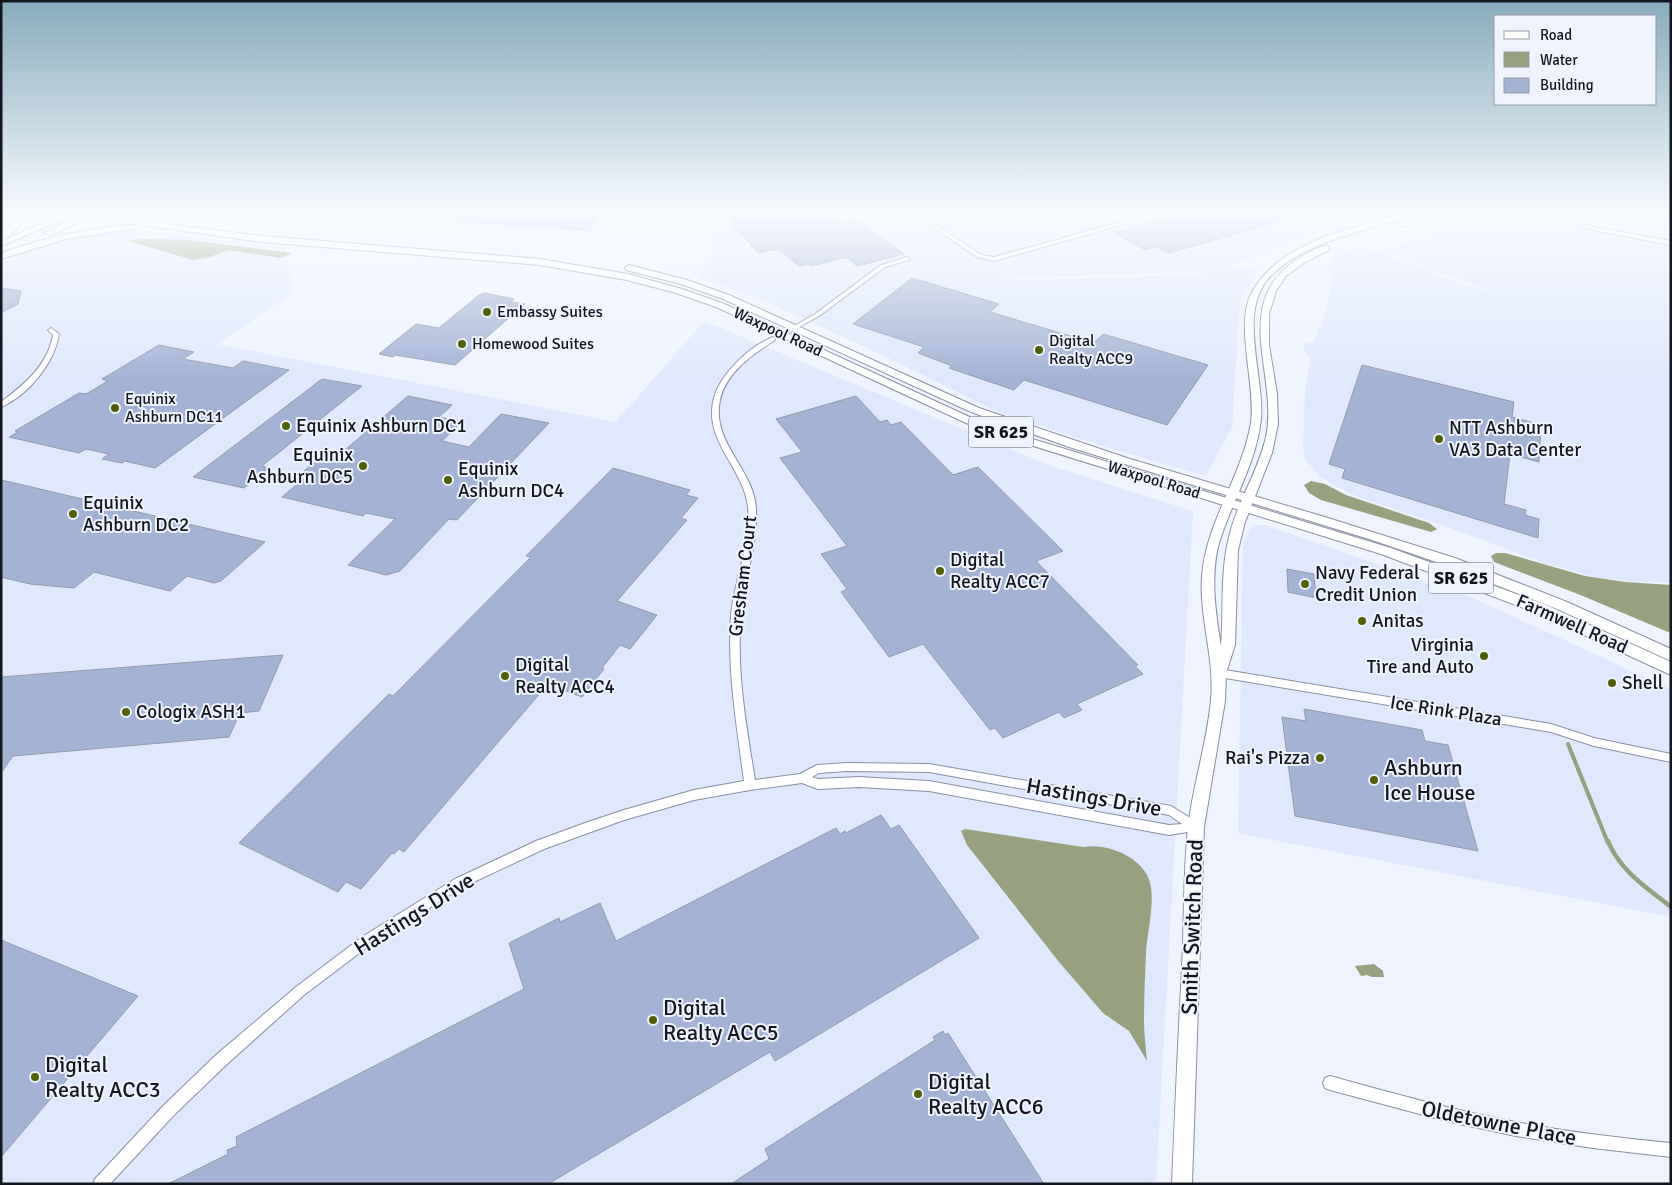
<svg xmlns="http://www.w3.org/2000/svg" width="1672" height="1185" viewBox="0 0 1672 1185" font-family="Signika,sans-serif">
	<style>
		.built { fill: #dfe8fc; fill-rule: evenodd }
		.water { fill: #97a17d }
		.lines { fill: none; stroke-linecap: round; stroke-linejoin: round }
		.stream-far1 { stroke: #97a17d; stroke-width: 4 }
		.stream { stroke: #97a17d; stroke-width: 4.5 }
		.building { fill: #a4b3d5; stroke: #939bac }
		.street-casing { stroke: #888fa0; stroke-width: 2 }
		.secondary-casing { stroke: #888fa0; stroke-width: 2 }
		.primary-casing { stroke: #888fa0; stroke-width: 2 }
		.street { fill: #fff; fill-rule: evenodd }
		.secondary { fill: #fff; fill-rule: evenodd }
		.primary { fill: #fff; fill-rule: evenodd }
		.poi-dot { fill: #4f5f01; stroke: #eef3fe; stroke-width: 2 }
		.labels { text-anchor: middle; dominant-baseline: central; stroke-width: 4; stroke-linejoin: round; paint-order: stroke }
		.far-poi-label { font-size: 16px; fill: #13161c; stroke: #eef3fe; text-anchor: start }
		.far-street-label { font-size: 16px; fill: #13161c; stroke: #eef3fe }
		.shield { fill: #eef3fe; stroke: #555860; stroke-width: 1 }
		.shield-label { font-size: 18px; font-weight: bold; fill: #13161c }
		.poi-label { font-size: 19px; fill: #13161c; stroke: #eef3fe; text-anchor: start }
		.street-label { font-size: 19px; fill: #13161c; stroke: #eef3fe }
		.near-poi-label { font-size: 22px; fill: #13161c; stroke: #eef3fe; text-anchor: start }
		.near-street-label { font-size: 22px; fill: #13161c; stroke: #eef3fe }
	</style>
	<rect width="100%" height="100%" fill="#eef3fe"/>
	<g class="built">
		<polygon points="262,214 612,214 594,235 260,216"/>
		<path d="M707,214H871L942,261L875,214H1379L1248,257L1233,267L1220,270L1248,268L1257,274L1240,300L1232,427L1206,476L1106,447L995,411L903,365L774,305L696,276L714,257L713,226ZM1213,271L1177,275L1025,280L999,279Z"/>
		<polygon points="1475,214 1534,214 1558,223 1671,247 1671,583 1630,581 1599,578 1544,563 1439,524 1356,496 1335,486 1320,476 1306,460 1303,448 1305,391 1311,357 1304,351 1303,344 1314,342 1318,328 1321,328 1333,278 1327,268 1334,262 1328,259 1353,249 1368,248 1464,284 1506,297 1419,265 1389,251"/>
		<polygon points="1585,214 1671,214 1671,236 1611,225"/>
		<polygon points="136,231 285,247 294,292 217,344 616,422 704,321 1051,466 1193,511 1156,1184 1,1184 1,263 29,251 69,240"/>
		<polygon points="1253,525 1266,525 1473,598 1671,689 1671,917 1238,833 1243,543"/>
	</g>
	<g class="water">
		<polygon points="151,239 187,240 292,253 280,258 229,250 207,258 193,260 125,240"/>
		<polygon points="1311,481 1325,484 1346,495 1429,523 1437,529 1431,532 1321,500 1309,493 1304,485"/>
		<polygon points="1496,553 1505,553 1585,576 1625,582 1671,585 1671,631 1668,632 1578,594 1494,562 1491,556"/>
		<path d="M965,829L1083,847C1105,843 1138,855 1148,877C1157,896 1147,932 1146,953C1145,976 1144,1000 1144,1022C1144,1035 1146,1048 1147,1061L1129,1031L1103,1013L1059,962L967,845L961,831Z"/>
		<polygon points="1374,964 1383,971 1384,977 1372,977 1367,975 1361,976 1355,966"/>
	</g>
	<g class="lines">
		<polyline class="stream-far1" points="1568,744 1608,843"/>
		<path class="stream" d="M1608,841C1620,871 1647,888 1671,907"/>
	</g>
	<g class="building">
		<polygon points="452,214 601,214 588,230 452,221"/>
		<polygon points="744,214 830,214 842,223 856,220 904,254 857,266 846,257 812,266 808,264 799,266 778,249 759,253 750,245 752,245 737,231 739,231 732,225 736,224 729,218"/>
		<polygon points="1182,214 1294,214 1295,217 1169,253 1156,247 1145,250 1114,233"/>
		<polygon points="912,278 999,304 990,312 1094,343 1103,334 1208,365 1167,425 1024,380 1014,390 949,368 952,366 918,353 924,347 853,324"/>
		<polygon points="1,288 21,291 18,304 1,313"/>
		<polygon points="485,293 514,299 511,302 525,304 455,365 395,355 393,357 379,354 416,324 439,328 479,295"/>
		<polygon points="159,345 194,352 183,359 233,368 243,361 289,370 155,468 125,461 122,463 102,459 109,454 86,449 79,453 9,437 18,432 15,431 79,393 86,394 108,381 102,379"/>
		<polygon points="1362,365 1514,402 1512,417 1541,425 1539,462 1510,454 1504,504 1526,510 1525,515 1539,519 1538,538 1342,478 1345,469 1329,464"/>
		<polygon points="322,379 362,386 262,466 268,468 244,488 193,477"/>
		<polygon points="408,396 452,405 439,417 462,422 442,441 469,447 501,414 549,423 457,520 449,519 400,571 386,575 348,565 395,519 366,513 363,516 282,497 306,477 298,476 325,453 338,456"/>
		<polygon points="856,396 880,422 887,420 891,425 901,422 953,475 978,467 1063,551 1036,561 1138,665 1135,666 1143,674 1077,704 1082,710 1064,718 1059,712 1003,738 995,728 990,730 923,644 889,657 841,592 847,589 821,554 847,546 780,458 802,452 776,419"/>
		<polygon points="613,468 690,490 686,495 698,498 681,518 687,520 617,601 657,615 630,649 620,645 602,668 604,669 582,697 548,684 404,852 399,849 394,854 392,853 361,889 346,882 338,892 239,843 389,694 393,696 531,557 526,556"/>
		<polygon points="1,480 23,485 265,542 221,581 214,583 187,576 170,591 94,572 74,588 30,584 9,579 1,577"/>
		<polygon points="1287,569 1314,574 1316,598 1288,592"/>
		<polygon points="283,655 259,711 240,713 229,737 13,756 1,773 1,677"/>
		<polygon points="1304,709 1422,730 1425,741 1448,745 1478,851 1295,816 1282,717 1306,721"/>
		<polygon points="881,815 891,829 899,825 979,938 775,1061 770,1052 548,1184 168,1184 228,1154 227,1150 237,1146 236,1137 524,989 509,943 559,918 560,922 600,903 616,941 836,828 840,834 845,831 846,833"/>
		<polygon points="1,940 138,996 1,1157"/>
		<polygon points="943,1031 945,1035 948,1033 1044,1184 731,1184 769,1159 765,1149 935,1040 933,1037"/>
	</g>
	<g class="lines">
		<g class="street-casing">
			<g id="street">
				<polygon points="914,214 920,214 981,255 994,257 1150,214 1160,214 994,261 977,257"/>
				<polygon points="1543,214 1552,214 1594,227 1671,241 1671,245 1593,230"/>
				<polygon points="907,257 910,259 909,260 885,267 819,316 785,335 780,334 815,314 881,265"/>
				<path d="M51,328L59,334C55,362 28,396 1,407V402C25,384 48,365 53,335L48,330Z"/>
				<path d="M773,337L775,338V340C753,354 726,372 720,400C711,444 754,468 756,509C758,545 744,579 741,614C736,669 746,725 755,780L800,774L817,765L847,763L929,764L1171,806L1200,824L1201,827L1200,830L1169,835L929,791L859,787L818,789L802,783L750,790L694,800L624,820L544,849L463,887L370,945L304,995L226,1065L174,1115L110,1184H93L95,1179L164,1105L216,1055L296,987L362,937L455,879L536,841L585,823L624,810L694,790L744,781C737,727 727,671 731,616C734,580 752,543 748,507C744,468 702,440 714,398C720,374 750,346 773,337ZM847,771L929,772L1169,815L1182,824L1169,825L929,781L859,777L818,779L812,777L819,773Z"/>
				<polygon points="1219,669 1551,724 1594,738 1671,754 1671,762 1594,746 1551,732 1219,677 1216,676 1214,673 1216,670"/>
				<path d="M1330,1076C1391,1093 1453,1110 1516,1122C1567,1132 1619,1138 1671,1143V1157L1593,1148L1516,1136L1446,1121L1330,1090L1325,1088L1323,1083L1325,1078Z"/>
			</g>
		</g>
		<g class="secondary-casing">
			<g id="secondary">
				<path d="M1399,214H1411C1402,220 1390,222 1379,225C1341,237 1296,248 1268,279C1238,314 1265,378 1261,419C1257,460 1235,496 1222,534C1209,568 1215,610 1221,646C1224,610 1220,572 1229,537C1237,502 1258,472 1266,437C1279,375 1229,303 1298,259C1306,254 1319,245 1329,246V250L1302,264L1286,276L1276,291L1269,314V345L1277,394L1278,424L1272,453L1245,522L1238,550L1235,645L1226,673L1225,701L1204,827L1192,1184H1172C1175,1105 1179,1025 1183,946C1184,907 1184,867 1188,827C1193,785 1207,743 1211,700C1215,658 1199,618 1202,576C1206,522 1242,476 1251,423C1256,386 1235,325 1251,294C1278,242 1348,230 1399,214Z"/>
				<polygon points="1423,214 1435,214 1402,227 1395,225"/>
			</g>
		</g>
		<g class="primary-casing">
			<g id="primary">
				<polygon points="16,214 24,214 19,227 4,240 52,219 59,221 1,246 1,241 3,240 1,240 1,233 12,224"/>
				<polygon points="83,214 112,214 142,221 262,236 540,259 628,274 682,289 722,303 974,419 1006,431 1391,548 1544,604 1671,662 1671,675 1534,612 1381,554 998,435 966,423 716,307 676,293 627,280 540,265 262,242 142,225 94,215 51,235 44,233"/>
				<polygon points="151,214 170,214 184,219 180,221"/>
				<path d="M131,225H134V229L66,239L1,259V253C44,238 86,228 131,225Z"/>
				<polygon points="629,265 687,280 729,295 979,408 1127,458 1328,518 1455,558 1567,602 1671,649 1671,661 1557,609 1445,565 1369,539 1069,447 971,412 723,299 681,284 626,270 625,268"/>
			</g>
		</g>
		<use href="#street" class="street"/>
		<use href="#secondary" class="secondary"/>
		<use href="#primary" class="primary"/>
	</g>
	<linearGradient id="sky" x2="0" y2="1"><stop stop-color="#87acbd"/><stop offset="0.56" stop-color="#f7faff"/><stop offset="1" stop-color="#f7faff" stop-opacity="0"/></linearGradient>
	<rect width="1672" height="380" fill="url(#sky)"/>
	<g class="poi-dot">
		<circle cx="487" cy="312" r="5"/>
		<circle cx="462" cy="344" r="5"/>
		<circle cx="1039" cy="350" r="5"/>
		<circle cx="115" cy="408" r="5"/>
		<circle cx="286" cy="426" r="5"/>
		<circle cx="1439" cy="439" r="5"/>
		<circle cx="363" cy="466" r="5"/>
		<circle cx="448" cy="480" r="5"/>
		<circle cx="73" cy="514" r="5"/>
		<circle cx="940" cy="571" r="5"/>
		<circle cx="1305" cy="584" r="5"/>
		<circle cx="1362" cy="621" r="5"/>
		<circle cx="1484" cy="656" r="5"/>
		<circle cx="505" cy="676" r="5"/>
		<circle cx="1612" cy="683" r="5"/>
		<circle cx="126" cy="712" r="5"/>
		<circle cx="1320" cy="758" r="5"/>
		<circle cx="1374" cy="780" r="5"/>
		<circle cx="653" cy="1020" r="5"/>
		<circle cx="35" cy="1077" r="5"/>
		<circle cx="918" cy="1094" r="5"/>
	</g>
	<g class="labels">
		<g class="far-poi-label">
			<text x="497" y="312">Embassy Suites</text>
			<text x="1049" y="341">Digital<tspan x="1049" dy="18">Realty ACC9</tspan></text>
			<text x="472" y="344">Homewood Suites</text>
			<text x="125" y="399">Equinix<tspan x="125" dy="18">Ashburn DC11</tspan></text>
		</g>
		<g class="far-street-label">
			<text transform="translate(778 332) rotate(25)">Waxpool Road</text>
			<text transform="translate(1154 480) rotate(17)">Waxpool Road</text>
		</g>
		<g class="shield">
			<rect x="968.5" y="416.5" width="65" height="31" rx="4"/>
			<rect x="1428.5" y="562.5" width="65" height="31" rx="4"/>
		</g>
		<g class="shield-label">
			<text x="1001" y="432">SR 625</text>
			<text x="1461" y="578">SR 625</text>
		</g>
		<g class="poi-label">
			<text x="296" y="426">Equinix Ashburn DC1</text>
			<text x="1449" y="428">NTT Ashburn<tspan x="1449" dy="22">VA3 Data Center</tspan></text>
			<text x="353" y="455" text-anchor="end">Equinix<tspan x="353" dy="22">Ashburn DC5</tspan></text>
			<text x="458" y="469">Equinix<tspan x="458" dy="22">Ashburn DC4</tspan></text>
			<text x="83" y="503">Equinix<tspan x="83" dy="22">Ashburn DC2</tspan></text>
			<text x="950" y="560">Digital<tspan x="950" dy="22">Realty ACC7</tspan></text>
			<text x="1315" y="573">Navy Federal<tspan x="1315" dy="22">Credit Union</tspan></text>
			<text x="1372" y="621">Anitas</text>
			<text x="1474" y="645" text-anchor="end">Virginia<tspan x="1474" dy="22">Tire and Auto</tspan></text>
			<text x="515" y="665">Digital<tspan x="515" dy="22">Realty ACC4</tspan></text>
			<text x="1622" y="683">Shell</text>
			<text x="136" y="712">Cologix ASH1</text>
			<text x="1310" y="758" text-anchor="end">Rai's Pizza</text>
		</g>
		<g class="street-label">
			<text transform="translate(743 576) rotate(-83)">Gresham Court</text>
			<text transform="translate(1572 624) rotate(24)">Farmwell Road</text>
			<text transform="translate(1446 711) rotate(9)">Ice Rink Plaza</text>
		</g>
		<g class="near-poi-label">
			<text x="1384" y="767">Ashburn<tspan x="1384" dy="25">Ice House</tspan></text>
			<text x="663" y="1007">Digital<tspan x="663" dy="25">Realty ACC5</tspan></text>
			<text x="45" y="1064">Digital<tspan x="45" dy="25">Realty ACC3</tspan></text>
			<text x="928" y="1081">Digital<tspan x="928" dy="25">Realty ACC6</tspan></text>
		</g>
		<g class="near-street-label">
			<text transform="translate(1094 797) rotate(10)">Hastings Drive</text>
			<text transform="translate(414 914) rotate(-32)">Hastings Drive</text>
			<text transform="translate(1192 927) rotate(-88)">Smith Switch Road</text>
			<text transform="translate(1499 1123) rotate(11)">Oldetowne Place</text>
		</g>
	</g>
	<rect width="1672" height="1185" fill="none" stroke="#13161c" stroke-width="5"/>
	<rect x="1494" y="15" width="162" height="90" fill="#eef3fe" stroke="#969ba4"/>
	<rect x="1504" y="31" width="25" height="8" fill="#ffffff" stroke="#969ba4"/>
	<text x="1540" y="40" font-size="15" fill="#13161c">Road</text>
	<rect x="1504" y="52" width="25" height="15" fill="#97a17d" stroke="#969ba4"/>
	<text x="1540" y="65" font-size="15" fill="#13161c">Water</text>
	<rect x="1504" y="78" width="25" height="15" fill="#a4b3d5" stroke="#969ba4"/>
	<text x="1540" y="90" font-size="15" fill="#13161c">Building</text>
</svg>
